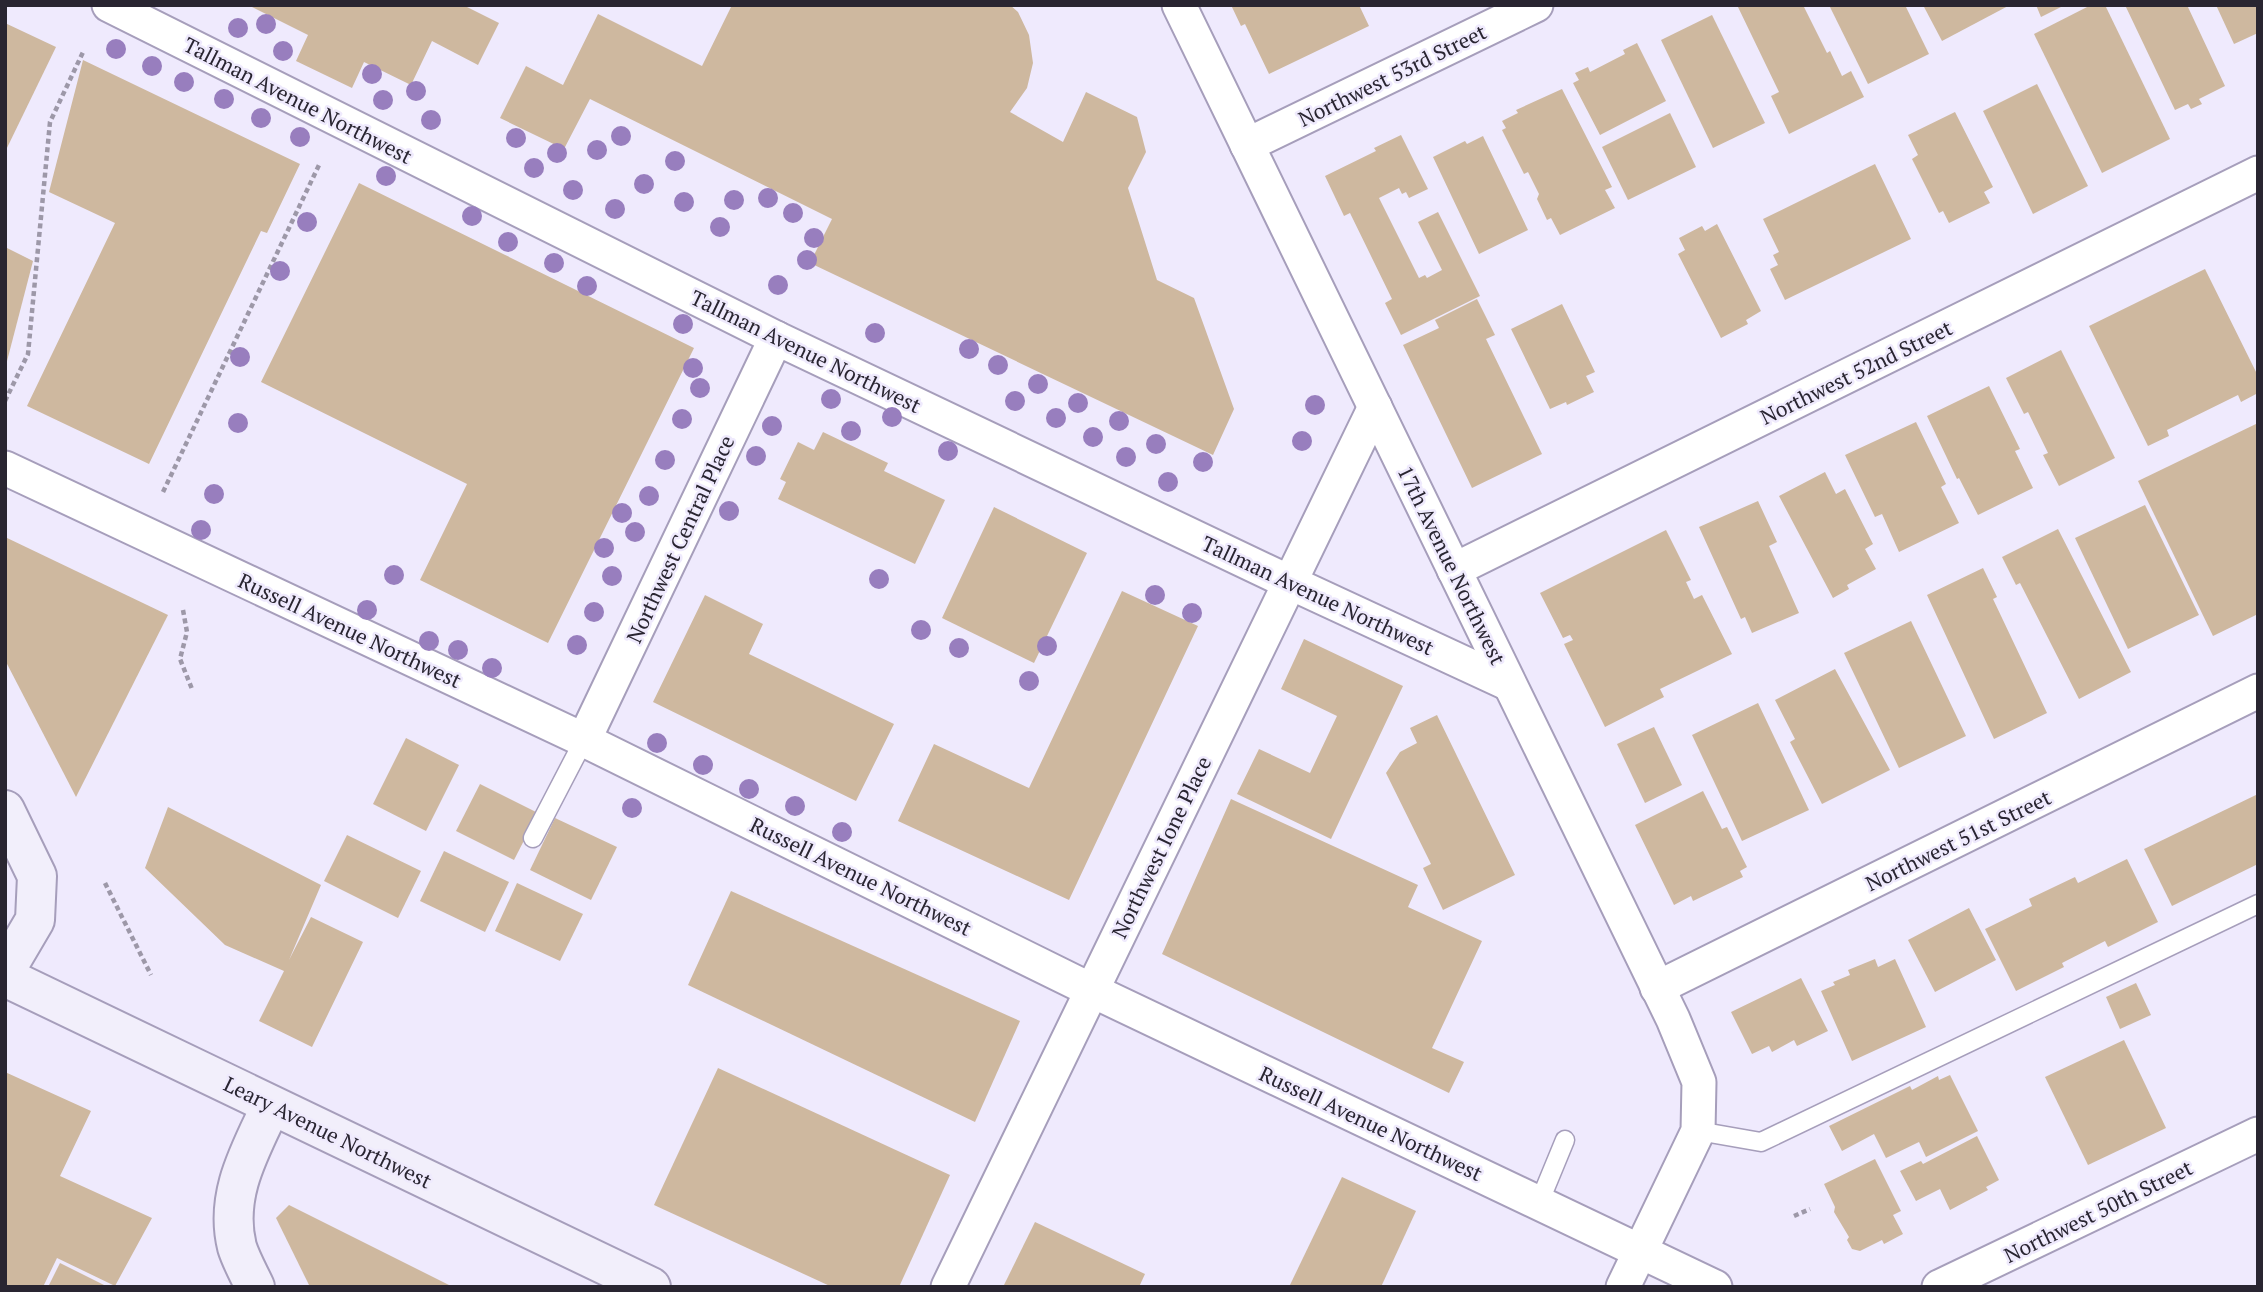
<svg xmlns="http://www.w3.org/2000/svg" width="2263" height="1292" viewBox="0 0 2263 1292" font-family="'PT Serif',serif">
	<style>
		.building { fill: #ceb89f }
		.lines { fill: none; stroke-linecap: round; stroke-linejoin: round }
		.lane-casing { stroke: #a69ebb; stroke-width: 21 }
		.street-casing { stroke: #a69ebb; stroke-width: 37 }
		.secondary-casing { stroke: #a69ebb; stroke-width: 42 }
		.path { stroke: #9d98a8; stroke-width: 4.5; stroke-dasharray: 5 3.5; stroke-linecap: butt }
		.lane { stroke: #fff; stroke-width: 18 }
		.street { stroke: #fff; stroke-width: 33 }
		.secondary { stroke: #f2effb; stroke-width: 38 }
		.tree { fill: #987ebe }
		.labels { text-anchor: middle; dominant-baseline: central; stroke-width: 5; stroke-linejoin: round; paint-order: stroke }
		.street-label { font-size: 21px; fill: #292531; stroke: #efeafd }
	</style>
	<rect width="100%" height="100%" fill="#efeafd"/>
	<g class="building">
		<polygon points="248,5 463,5 499,23 478,65 432,41 411,85 364,62 352,88 296,61 308,35"/>
		<polygon points="732,5 1010,5 1018,12 1029,35 1033,63 1027,88 1010,112 1063,142 1086,92 1137,117 1146,152 1128,188 1157,280 1194,298 1234,409 1213,455 810,263 832,219 590,99 564,149 500,118 526,66 563,85 598,14 702,66"/>
		<polygon points="1231,5 1359,5 1369,26 1269,74 1245,24 1241,26"/>
		<polygon points="1737,5 1803,5 1827,53 1830,51 1842,76 1851,71 1864,97 1789,134 1771,96 1779,92"/>
		<polygon points="1829,5 1905,5 1929,54 1868,84"/>
		<polygon points="1923,5 2010,5 1942,41"/>
		<polygon points="2036,5 2065,5 2041,17"/>
		<polygon points="2091,5 2105,5 2170,139 2102,173 2034,34"/>
		<polygon points="2125,5 2187,5 2225,86 2199,99 2202,104 2191,109 2188,104 2175,110"/>
		<polygon points="2216,5 2258,5 2258,33 2234,44"/>
		<polygon points="1712,15 1765,123 1713,148 1661,40"/>
		<polygon points="5,23 56,47 5,152"/>
		<polygon points="1637,43 1666,101 1600,135 1573,83 1579,80 1575,73 1588,67 1590,72 1625,54 1623,50"/>
		<polygon points="83,60 300,164 267,233 261,231 149,464 27,406 115,223 49,192"/>
		<polygon points="2037,84 2088,186 2033,214 1983,111"/>
		<polygon points="1562,89 1612,187 1605,190 1615,208 1560,235 1551,218 1547,220 1537,199 1539,194 1528,172 1524,174 1502,130 1506,128 1502,121 1518,113 1516,110"/>
		<polygon points="1955,112 1993,187 1984,192 1990,203 1949,223 1943,211 1939,213 1912,159 1918,155 1908,135"/>
		<polygon points="1670,113 1696,167 1628,200 1602,147"/>
		<polygon points="1401,135 1428,189 1409,198 1406,192 1402,194 1399,188 1379,198 1419,278 1425,275 1427,278 1442,270 1418,222 1438,212 1480,296 1401,335 1385,303 1392,299 1350,213 1344,216 1325,176 1376,151 1374,148"/>
		<polygon points="1483,136 1528,230 1479,254 1433,157 1465,141 1467,144"/>
		<polygon points="1875,164 1911,239 1785,300 1770,269 1778,265 1773,255 1779,252 1763,219"/>
		<polygon points="359,183 694,348 548,643 420,580 467,484 261,382"/>
		<polygon points="1717,224 1761,311 1746,320 1748,324 1721,338 1678,254 1685,250 1679,238 1702,226 1705,231"/>
		<polygon points="5,247 33,261 6,365 5,365"/>
		<polygon points="2205,269 2258,376 2258,393 2241,402 2238,395 2167,430 2169,436 2148,446 2089,326"/>
		<polygon points="1477,299 1495,335 1486,339 1542,454 1472,488 1403,345 1439,328 1435,320"/>
		<polygon points="1562,304 1595,372 1586,376 1594,392 1567,405 1566,402 1550,409 1511,329"/>
		<polygon points="2061,350 2115,458 2059,486 2043,455 2048,453 2028,412 2024,414 2006,378"/>
		<polygon points="1989,386 2020,449 2015,451 2033,488 1978,515 1959,478 1957,479 1927,416"/>
		<polygon points="1916,422 1946,484 1941,487 1959,523 1899,552 1882,514 1875,517 1845,455"/>
		<polygon points="2258,423 2258,614 2213,636 2138,481"/>
		<polygon points="823,432 888,463 884,471 945,500 915,564 778,499 786,482 780,479 798,442 814,450"/>
		<polygon points="1825,472 1836,494 1845,489 1873,544 1865,549 1876,569 1847,585 1849,589 1833,598 1779,496"/>
		<polygon points="1758,501 1777,542 1769,546 1799,613 1752,633 1745,617 1741,619 1699,527"/>
		<polygon points="2145,505 2199,615 2128,649 2075,538"/>
		<polygon points="994,507 1087,553 1034,663 942,618"/>
		<polygon points="2058,529 2131,672 2079,699 2020,583 2016,585 2002,557"/>
		<polygon points="1666,530 1691,580 1686,582 1694,599 1702,595 1732,654 1660,689 1664,697 1605,727 1564,644 1573,640 1570,635 1563,638 1540,593"/>
		<polygon points="5,537 168,615 76,797 5,660"/>
		<polygon points="1983,568 1997,597 1993,599 2047,713 1994,739 1927,595"/>
		<polygon points="1122,591 1198,626 1069,900 898,821 934,744 1029,788"/>
		<polygon points="705,595 763,624 749,654 894,724 856,801 653,702"/>
		<polygon points="1911,621 1966,736 1899,768 1844,653"/>
		<polygon points="1304,639 1403,686 1331,839 1237,794 1259,749 1310,773 1337,716 1281,689"/>
		<polygon points="1835,669 1890,770 1822,804 1790,742 1795,739 1775,700"/>
		<polygon points="1758,703 1809,810 1742,841 1692,735"/>
		<polygon points="1437,715 1515,875 1443,910 1423,868 1431,864 1386,773 1400,752 1417,743 1410,728"/>
		<polygon points="1654,727 1682,785 1645,803 1617,744"/>
		<polygon points="406,738 459,765 426,831 373,804"/>
		<polygon points="480,784 538,813 514,860 456,831"/>
		<polygon points="1703,791 1722,829 1727,827 1747,867 1740,871 1743,877 1693,901 1691,896 1674,905 1635,825"/>
		<polygon points="2258,794 2258,864 2172,906 2144,849"/>
		<polygon points="1231,799 1418,885 1408,907 1482,941 1432,1048 1464,1062 1449,1093 1162,954"/>
		<polygon points="168,807 321,885 289,960 311,917 363,942 312,1047 259,1021 284,971 225,945 145,868"/>
		<polygon points="555,818 617,847 591,900 530,870"/>
		<polygon points="347,835 421,871 398,918 324,881"/>
		<polygon points="444,851 509,882 485,932 420,901"/>
		<polygon points="2127,859 2158,922 2108,947 2105,941 2062,963 2064,967 2016,991 1985,929 2032,906 2029,899 2075,877 2078,883"/>
		<polygon points="517,883 583,914 560,961 495,931"/>
		<polygon points="731,891 1020,1021 975,1122 688,985"/>
		<polygon points="1969,908 1996,960 1935,992 1908,940"/>
		<polygon points="1875,959 1878,967 1895,959 1926,1027 1852,1061 1821,991 1835,985 1833,982 1850,975 1848,970"/>
		<polygon points="1801,978 1828,1031 1797,1046 1794,1040 1772,1052 1769,1046 1752,1054 1731,1012"/>
		<polygon points="2136,983 2151,1015 2120,1029 2106,997"/>
		<polygon points="2124,1040 2166,1128 2088,1165 2045,1077"/>
		<polygon points="718,1068 950,1175 899,1287 832,1287 654,1205"/>
		<polygon points="5,1072 91,1111 60,1176 152,1218 115,1286 57,1258 43,1287 5,1287"/>
		<polygon points="1950,1075 1978,1131 1926,1157 1919,1142 1886,1158 1874,1134 1842,1151 1829,1126 1910,1086 1912,1090 1938,1076 1939,1080"/>
		<polygon points="1977,1136 1999,1180 1986,1187 1988,1190 1950,1210 1940,1189 1916,1201 1900,1171 1921,1161 1923,1164"/>
		<polygon points="1875,1159 1901,1211 1893,1215 1903,1234 1884,1244 1882,1240 1860,1251 1852,1249 1847,1240 1849,1237 1834,1212 1835,1207 1824,1184"/>
		<polygon points="1342,1177 1416,1211 1381,1287 1289,1287"/>
		<polygon points="289,1205 453,1287 310,1287 276,1218"/>
		<polygon points="1035,1222 1145,1274 1139,1287 1003,1287"/>
		<polygon points="60,1263 108,1287 48,1287"/>
	</g>
	<g class="lines">
		<g class="lane-casing">
			<g id="lane">
				<polyline points="533,838 584,740"/>
				<polyline points="1698,1131 1761,1142 2258,904"/>
				<polyline points="1539,1203 1565,1140"/>
			</g>
		</g>
		<g class="street-casing">
			<g id="street">
				<polyline points="109,5 776,338 1289,582 1509,684"/>
				<polyline points="1179,5 1673,1019 1699,1082 1698,1131 1623,1287"/>
				<polyline points="1247,145 1536,5"/>
				<polyline points="5,468 584,740 1091,990 1715,1287"/>
				<polyline points="1454,570 2258,173"/>
				<polyline points="584,740 776,338"/>
				<polyline points="1657,988 2258,691"/>
				<polyline points="948,1287 1375,407"/>
				<polyline points="1939,1287 2258,1134"/>
			</g>
		</g>
		<g class="secondary-casing">
			<g id="secondary">
				<polyline points="5,810 37,876 35,920 5,971"/>
				<polyline points="5,977 651,1287"/>
				<path d="M255,1287C249,1274 241,1260 237,1247C224,1195 250,1151 271,1106"/>
			</g>
		</g>
		<g class="path">
			<polyline points="5,401 28,354 50,122 84,50"/>
			<polyline points="163,492 320,163"/>
			<polyline points="183,610 187,632 180,659 192,689"/>
			<polyline points="105,883 151,975"/>
			<polyline points="1794,1216 1810,1209"/>
		</g>
		<use href="#lane" class="lane"/>
		<use href="#street" class="street"/>
		<use href="#secondary" class="secondary"/>
	</g>
	<g class="tree">
		<circle cx="266" cy="24" r="10"/>
		<circle cx="238" cy="28" r="10"/>
		<circle cx="116" cy="49" r="10"/>
		<circle cx="283" cy="51" r="10"/>
		<circle cx="152" cy="66" r="10"/>
		<circle cx="372" cy="74" r="10"/>
		<circle cx="184" cy="82" r="10"/>
		<circle cx="416" cy="91" r="10"/>
		<circle cx="224" cy="99" r="10"/>
		<circle cx="383" cy="100" r="10"/>
		<circle cx="261" cy="118" r="10"/>
		<circle cx="431" cy="120" r="10"/>
		<circle cx="621" cy="136" r="10"/>
		<circle cx="300" cy="137" r="10"/>
		<circle cx="516" cy="138" r="10"/>
		<circle cx="597" cy="150" r="10"/>
		<circle cx="557" cy="153" r="10"/>
		<circle cx="675" cy="161" r="10"/>
		<circle cx="534" cy="168" r="10"/>
		<circle cx="386" cy="176" r="10"/>
		<circle cx="644" cy="184" r="10"/>
		<circle cx="573" cy="190" r="10"/>
		<circle cx="768" cy="198" r="10"/>
		<circle cx="734" cy="200" r="10"/>
		<circle cx="684" cy="202" r="10"/>
		<circle cx="615" cy="209" r="10"/>
		<circle cx="793" cy="213" r="10"/>
		<circle cx="472" cy="216" r="10"/>
		<circle cx="307" cy="222" r="10"/>
		<circle cx="720" cy="227" r="10"/>
		<circle cx="814" cy="238" r="10"/>
		<circle cx="508" cy="242" r="10"/>
		<circle cx="807" cy="260" r="10"/>
		<circle cx="554" cy="263" r="10"/>
		<circle cx="280" cy="271" r="10"/>
		<circle cx="778" cy="285" r="10"/>
		<circle cx="587" cy="286" r="10"/>
		<circle cx="683" cy="324" r="10"/>
		<circle cx="875" cy="333" r="10"/>
		<circle cx="969" cy="349" r="10"/>
		<circle cx="240" cy="357" r="10"/>
		<circle cx="998" cy="365" r="10"/>
		<circle cx="693" cy="368" r="10"/>
		<circle cx="1038" cy="384" r="10"/>
		<circle cx="700" cy="388" r="10"/>
		<circle cx="831" cy="399" r="10"/>
		<circle cx="1015" cy="401" r="10"/>
		<circle cx="1078" cy="403" r="10"/>
		<circle cx="1315" cy="405" r="10"/>
		<circle cx="892" cy="417" r="10"/>
		<circle cx="1056" cy="418" r="10"/>
		<circle cx="682" cy="419" r="10"/>
		<circle cx="1119" cy="421" r="10"/>
		<circle cx="238" cy="423" r="10"/>
		<circle cx="772" cy="426" r="10"/>
		<circle cx="851" cy="431" r="10"/>
		<circle cx="1093" cy="437" r="10"/>
		<circle cx="1302" cy="441" r="10"/>
		<circle cx="1156" cy="444" r="10"/>
		<circle cx="948" cy="451" r="10"/>
		<circle cx="756" cy="456" r="10"/>
		<circle cx="1126" cy="457" r="10"/>
		<circle cx="665" cy="460" r="10"/>
		<circle cx="1203" cy="462" r="10"/>
		<circle cx="1168" cy="482" r="10"/>
		<circle cx="214" cy="494" r="10"/>
		<circle cx="649" cy="496" r="10"/>
		<circle cx="729" cy="511" r="10"/>
		<circle cx="622" cy="513" r="10"/>
		<circle cx="201" cy="530" r="10"/>
		<circle cx="635" cy="532" r="10"/>
		<circle cx="604" cy="548" r="10"/>
		<circle cx="394" cy="575" r="10"/>
		<circle cx="612" cy="576" r="10"/>
		<circle cx="879" cy="579" r="10"/>
		<circle cx="1155" cy="595" r="10"/>
		<circle cx="367" cy="610" r="10"/>
		<circle cx="594" cy="612" r="10"/>
		<circle cx="1192" cy="613" r="10"/>
		<circle cx="921" cy="630" r="10"/>
		<circle cx="429" cy="641" r="10"/>
		<circle cx="577" cy="645" r="10"/>
		<circle cx="1047" cy="646" r="10"/>
		<circle cx="959" cy="648" r="10"/>
		<circle cx="458" cy="650" r="10"/>
		<circle cx="492" cy="668" r="10"/>
		<circle cx="1029" cy="681" r="10"/>
		<circle cx="657" cy="743" r="10"/>
		<circle cx="703" cy="765" r="10"/>
		<circle cx="749" cy="789" r="10"/>
		<circle cx="795" cy="806" r="10"/>
		<circle cx="632" cy="808" r="10"/>
		<circle cx="842" cy="832" r="10"/>
	</g>
	<g class="labels">
		<g class="street-label">
			<text transform="translate(1392 75) rotate(-26)">Northwest 53rd Street</text>
			<text transform="translate(298 100) rotate(27)">Tallman Avenue Northwest</text>
			<text transform="translate(806 351) rotate(26)">Tallman Avenue Northwest</text>
			<text transform="translate(1856 372) rotate(-26)">Northwest 52nd Street</text>
			<text transform="translate(680 539) rotate(-65)">Northwest Central Place</text>
			<text transform="translate(1452 565) rotate(64)">17th Avenue Northwest</text>
			<text transform="translate(1318 595) rotate(25)">Tallman Avenue Northwest</text>
			<text transform="translate(350 630) rotate(25)">Russell Avenue Northwest</text>
			<text transform="translate(1958 840) rotate(-26)">Northwest 51st Street</text>
			<text transform="translate(1161 847) rotate(-64)">Northwest Ione Place</text>
			<text transform="translate(861 876) rotate(26)">Russell Avenue Northwest</text>
			<text transform="translate(1371 1123) rotate(25)">Russell Avenue Northwest</text>
			<text transform="translate(328 1132) rotate(26)">Leary Avenue Northwest</text>
			<text transform="translate(2098 1211) rotate(-26)">Northwest 50th Street</text>
		</g>
	</g>
	<rect width="2263" height="1292" fill="none" stroke="#292531" stroke-width="14"/>
</svg>
